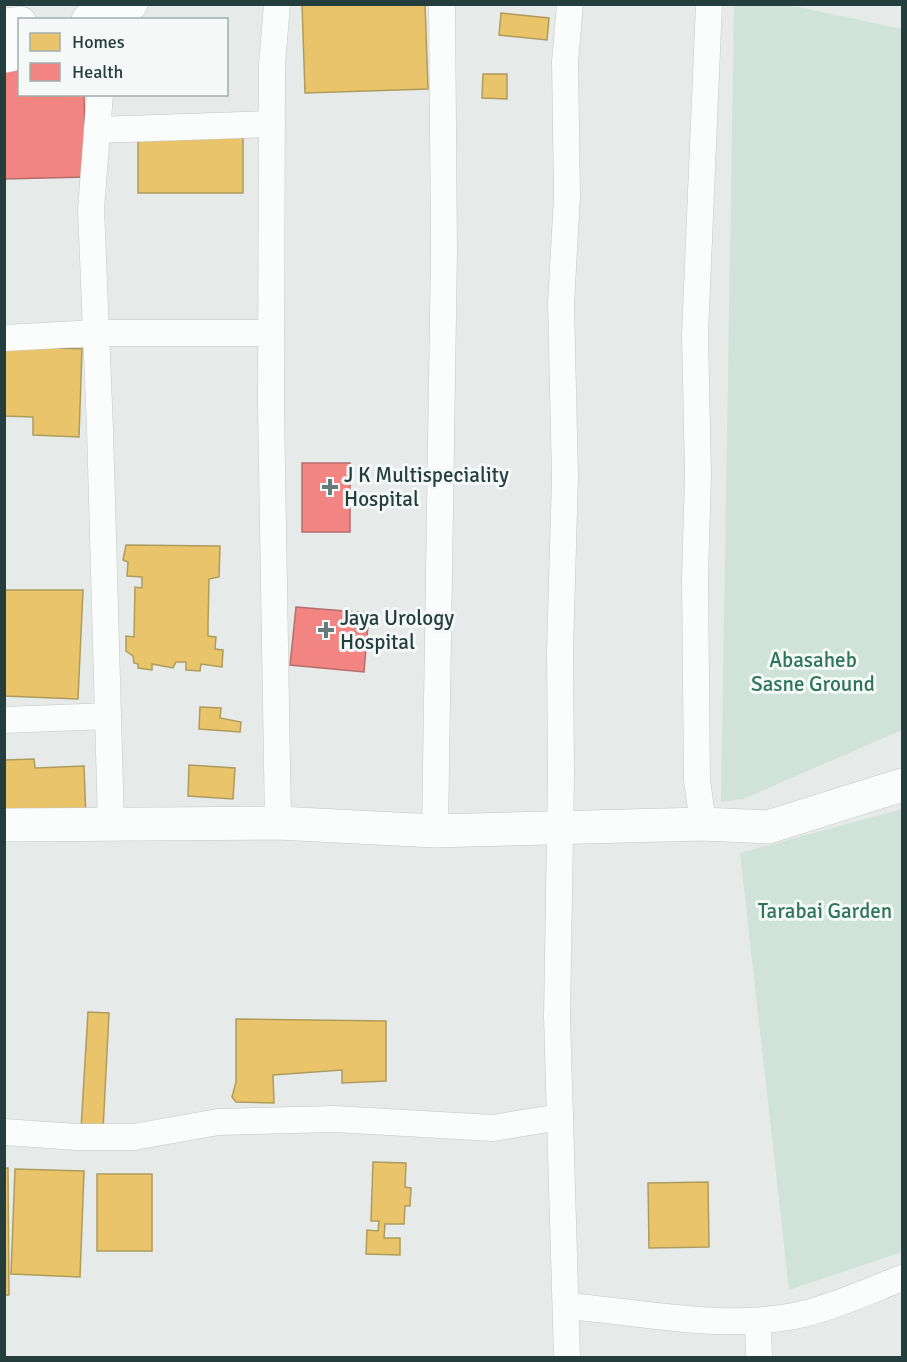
<svg xmlns="http://www.w3.org/2000/svg" width="907" height="1362" viewBox="0 0 907 1362" font-family="Signika,sans-serif">
	<style>
		.green { fill: #cfe3da }
		.homes { fill: #e9c46a; stroke: #ae9c5c; stroke-width: 1.5 }
		.health { fill: #f28482; stroke: #b46f6d; stroke-width: 1.5 }
		.lines { fill: none; stroke-linecap: round; stroke-linejoin: round }
		.street-casing { stroke: #c3c8c7; stroke-width: 27 }
		.secondary-casing { stroke: #c1c8c7; stroke-width: 34 }
		.street { stroke: #fbfcfc; stroke-width: 26 }
		.secondary { stroke: #fbfcfc; stroke-width: 33 }
		.poi-dot { fill: #677b7a; stroke: #f4f9f8; stroke-width: 2 }
		.labels { text-anchor: middle; dominant-baseline: central; stroke-width: 6; stroke-linejoin: round; paint-order: stroke }
		.poi-label { font-size: 21px; fill: #233e3d; stroke: #f4f9f8; text-anchor: start }
		.park-label { font-size: 21px; fill: #2e7459; stroke: #f4f9f8 }
	</style>
	<rect width="100%" height="100%" fill="#e6ebea"/>
	<g class="green">
		<polygon points="734,5 789,5 902,29 902,730 743,799 721,802"/>
		<polygon points="902,809 902,1252 789,1290 740,853"/>
	</g>
	<g class="homes">
		<polygon points="302,4 425,4 428,89 305,93"/>
		<polygon points="501,13 549,18 547,40 499,35"/>
		<polygon points="483,74 507,74 507,99 482,98"/>
		<rect x="138" y="137" width="105" height="56"/>
		<polygon points="4,346 82,349 79,437 33,435 33,417 4,416"/>
		<polygon points="126,545 220,546 219,577 209,579 208,624 208,636 216,637 215,649 223,650 222,667 201,664 200,671 186,670 186,662 176,662 173,668 152,664 152,670 138,668 138,664 134,663 133,656 126,651 126,636 134,637 135,587 142,588 142,577 127,576 128,562 123,560"/>
		<polygon points="4,590 83,590 78,699 4,696"/>
		<polygon points="200,707 221,708 220,718 241,722 240,732 199,729"/>
		<polygon points="34,759 35,768 84,766 86,820 4,821 4,760"/>
		<polygon points="189,765 235,768 233,799 188,796"/>
		<polygon points="88,1012 109,1013 103,1130 81,1129"/>
		<polygon points="236,1019 386,1021 386,1081 342,1083 342,1070 273,1075 274,1103 236,1102 232,1097 236,1082"/>
		<polygon points="373,1162 406,1163 405,1187 411,1188 410,1206 405,1206 404,1224 385,1224 384,1238 400,1238 400,1255 366,1254 367,1230 378,1231 379,1221 371,1221"/>
		<polygon points="4,1168 8,1168 9,1295 4,1295"/>
		<polygon points="15,1169 84,1171 80,1277 11,1274"/>
		<rect x="97" y="1174" width="55" height="77"/>
		<polygon points="708,1182 709,1247 649,1248 648,1183"/>
	</g>
	<g class="health">
		<polygon points="20,65 20,94 84,94 86,177 4,179 4,69"/>
		<rect x="302" y="463" width="48" height="69"/>
		<polygon points="296,607 369,613 364,672 290,665"/>
	</g>
	<g class="lines">
		<g class="street-casing">
			<g id="street">
				<polyline points="277,4 272,64 271,408 278,823"/>
				<polyline points="100,94 91,209 100,429 111,824"/>
				<polyline points="97,130 272,124"/>
				<polyline points="4,338 96,333 271,333"/>
				<polyline points="4,720 108,716"/>
				<polyline points="703,824 697,780 695,578 698,475 695,334 709,4"/>
				<polyline points="435,831 444,251 442,4"/>
				<polyline points="4,1132 77,1137 134,1137 218,1122 334,1119 493,1128 560,1117"/>
				<path d="M566,1306C644,1312 727,1332 803,1314C837,1306 871,1290 902,1278"/>
				<polyline points="758,1321 759,1358"/>
				<polyline points="567,1358 557,1016 561,774 560,651 565,477 561,304 567,196 565,62 570,4"/>
			</g>
		</g>
		<g class="secondary-casing">
			<g id="secondary">
				<polyline points="88,20 131,4"/>
				<polyline points="4,25 20,23"/>
				<polyline points="4,56 20,53"/>
				<polyline points="4,825 278,823 435,831 703,824 768,827 902,785"/>
			</g>
		</g>
		<use href="#street" class="street"/>
		<use href="#secondary" class="secondary"/>
	</g>
	<g class="poi-dot">
		<path d="M327 478h6v6h6v6h-6v6h-6v-6h-6v-6h6z"/>
		<path d="M323 621h6v6h6v6h-6v6h-6v-6h-6v-6h6z"/>
	</g>
	<g class="labels">
		<g class="poi-label">
			<text x="344" y="475">J K Multispeciality<tspan x="344" dy="24">Hospital</tspan></text>
			<text x="340" y="618">Jaya Urology<tspan x="340" dy="24">Hospital</tspan></text>
		</g>
		<g class="park-label">
			<text x="813" y="660">Abasaheb<tspan x="813" dy="24">Sasne Ground</tspan></text>
			<text x="825" y="911">Tarabai Garden</text>
		</g>
	</g>
	<rect width="907" height="1362" fill="none" stroke="#233e3d" stroke-width="12"/>
	<rect x="18" y="18" width="210" height="78" fill="#f4f9f8" stroke="#a0aead" stroke-width="1.5"/>
	<rect x="30" y="33" width="30" height="18" fill="#e9c46a" stroke="#a0aead" stroke-width="1.5"/>
	<text x="72" y="48" font-size="18" fill="#233e3d">Homes</text>
	<rect x="30" y="63" width="30" height="18" fill="#f28482" stroke="#a0aead" stroke-width="1.5"/>
	<text x="72" y="78" font-size="18" fill="#233e3d">Health</text>
</svg>
